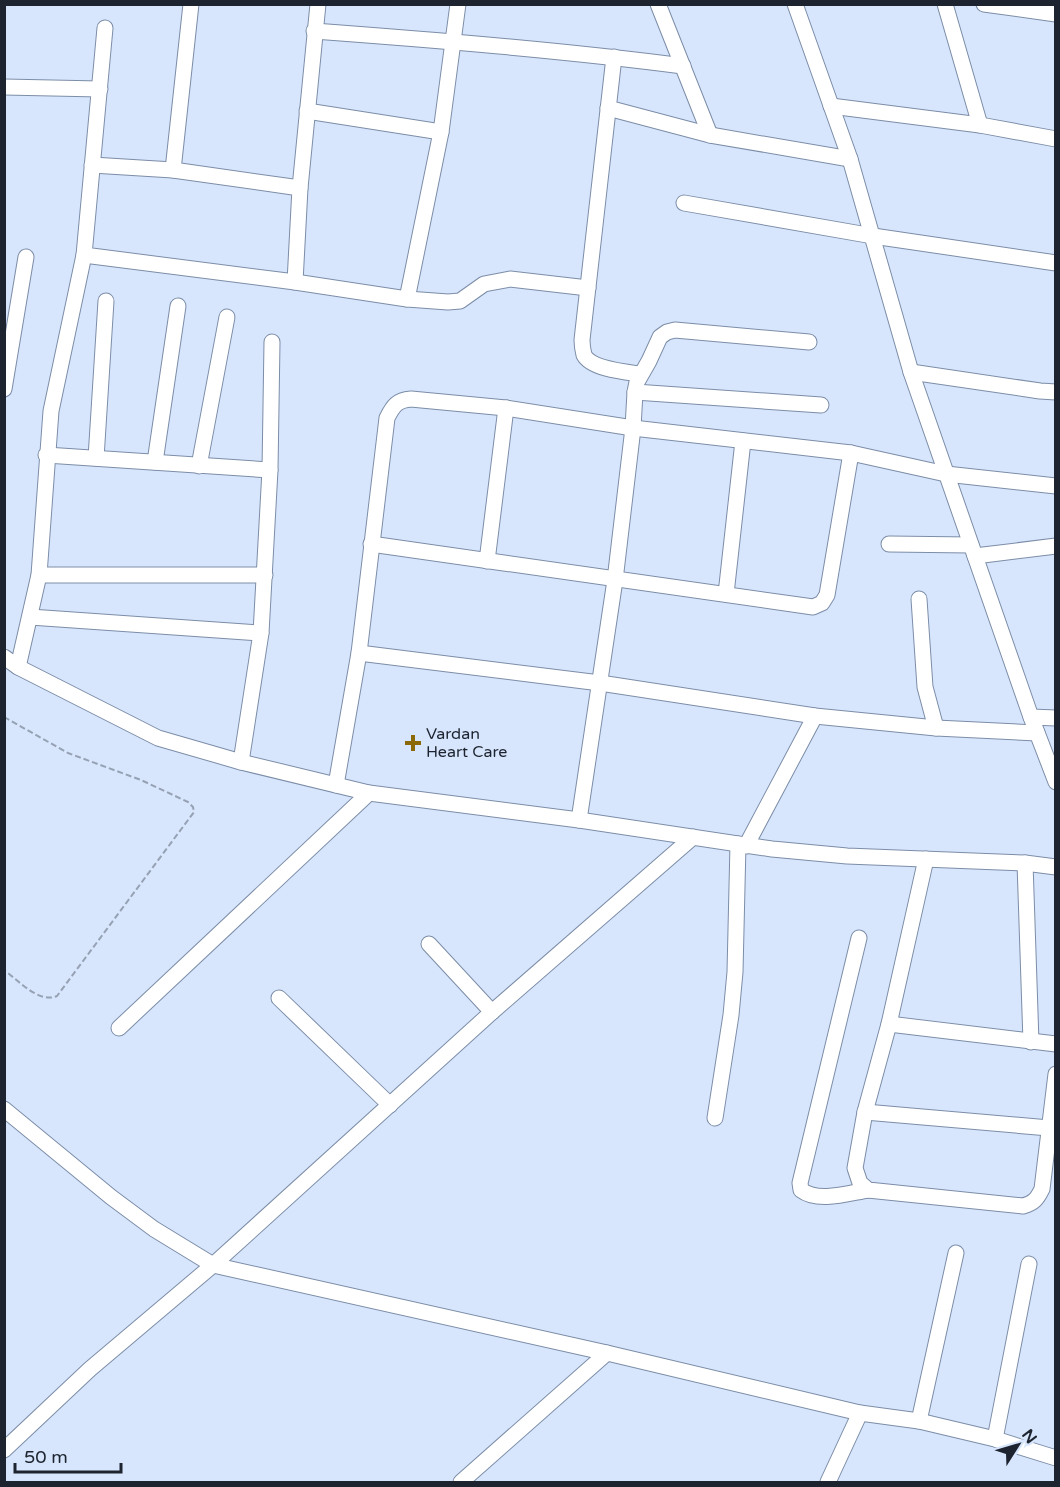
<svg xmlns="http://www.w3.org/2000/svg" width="1060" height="1487" viewBox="0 0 1060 1487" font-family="'Varela Round',sans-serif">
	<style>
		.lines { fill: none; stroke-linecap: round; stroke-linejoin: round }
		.minor-casing { stroke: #7c8da7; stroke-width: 17 }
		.path { stroke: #96a2b4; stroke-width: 2; stroke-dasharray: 6 3; stroke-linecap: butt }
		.minor { stroke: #fff; stroke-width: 15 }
		.poi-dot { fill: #8b6909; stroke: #d7e6fd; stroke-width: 2 }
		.labels { text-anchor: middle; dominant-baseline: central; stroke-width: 4.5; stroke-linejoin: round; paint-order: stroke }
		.poi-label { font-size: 16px; fill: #1d242f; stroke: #d7e6fd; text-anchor: start }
	</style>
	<rect width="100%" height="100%" fill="#d7e6fd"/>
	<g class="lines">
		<g class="minor-casing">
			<g id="minor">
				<polyline points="658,4 710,135"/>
				<polyline points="795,4 850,159 911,372 1031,717 1056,782"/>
				<polyline points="945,4 980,125"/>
				<polyline points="984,4 1056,14"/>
				<polyline points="105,28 84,255 295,282 407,299 448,302 460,301 484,284 510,279 588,288"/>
				<path d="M314,31C438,40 561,50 683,66"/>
				<path d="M614,57L582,340C582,344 583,351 584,355C591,369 626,372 640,374"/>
				<polyline points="4,87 100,89"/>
				<polyline points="831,106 980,125 1056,139"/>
				<polyline points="608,108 710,135 850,159"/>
				<polyline points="307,111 441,132"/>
				<polyline points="92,165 173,170 300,188"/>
				<polyline points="173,170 191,4"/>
				<polyline points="684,203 873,236 1056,263"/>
				<polyline points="295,282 300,188 318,4"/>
				<polyline points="407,299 441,132 458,4"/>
				<polyline points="911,372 1040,391 1056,392"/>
				<polyline points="4,389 26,257"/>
				<polyline points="635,392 821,405"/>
				<polyline points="46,455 270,470"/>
				<polyline points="96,458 106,301"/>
				<polyline points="155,462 178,306"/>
				<polyline points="199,466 227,317"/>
				<polyline points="371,544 813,607 822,603 827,595 851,453"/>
				<polyline points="889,544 971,545"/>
				<polyline points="975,556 1056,546"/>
				<polyline points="487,561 506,408"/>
				<polyline points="39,575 265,575"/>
				<polyline points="726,594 743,441"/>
				<polyline points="919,599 925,687 936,728"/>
				<polyline points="30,617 261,633"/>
				<polyline points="359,653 600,683 815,716 936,728 1037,733"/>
				<polyline points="4,657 18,667 158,738 241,762 369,793 579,820 772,849 847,856 1025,863 1056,867"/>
				<polyline points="18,667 39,575 51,411 84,255"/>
				<polyline points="1031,717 1056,718"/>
				<polyline points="241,762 261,633 270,470 272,342"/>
				<path d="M336,785L359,653L387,418C393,406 397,400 411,399L506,408L633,428L851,453L946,474L1056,486"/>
				<polyline points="579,820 615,580 633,428 635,392 637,382 649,361 660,337 667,332 675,330 809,342"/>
				<polyline points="746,846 815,716"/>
				<path d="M926,859L889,1024L865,1112L855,1168L860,1183L868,1190L1023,1206C1034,1203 1037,1199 1042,1189L1056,1074"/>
				<polyline points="1025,863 1031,1042"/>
				<path d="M859,938L800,1183L801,1190C818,1203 849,1193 868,1190"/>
				<polyline points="429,944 492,1012"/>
				<polyline points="279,998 390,1105"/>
				<polyline points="889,1024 1056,1044"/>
				<polyline points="119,1028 369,793"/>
				<polyline points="4,1109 111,1197 154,1229 213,1265 607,1353 860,1413 919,1421 995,1439 1056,1458"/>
				<polyline points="865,1112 1049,1128"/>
				<polyline points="715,1118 731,1015 735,972 738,844"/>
				<polyline points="919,1421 956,1253"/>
				<polyline points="995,1439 1029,1264"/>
				<polyline points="4,1450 90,1369 213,1265 492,1012 693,837"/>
				<polyline points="461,1482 607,1353"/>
				<polyline points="828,1482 860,1413"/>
			</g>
		</g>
		<path class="path" d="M4,717L68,753L141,780L188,802L193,807L194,812L57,996C39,1004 18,980 4,970"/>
		<use href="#minor" class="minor"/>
	</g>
	<path class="poi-dot" d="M410 734h6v6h6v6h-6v6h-6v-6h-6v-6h6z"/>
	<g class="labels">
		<g class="poi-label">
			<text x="426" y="734">Vardan<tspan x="426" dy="18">Heart Care</tspan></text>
		</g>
	</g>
	<rect width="1060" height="1487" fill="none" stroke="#1d242f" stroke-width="12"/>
	<g transform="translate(1018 1445) rotate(53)" stroke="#d7e6fd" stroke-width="4.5" paint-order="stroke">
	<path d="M0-4.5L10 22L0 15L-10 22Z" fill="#1d242f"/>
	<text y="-9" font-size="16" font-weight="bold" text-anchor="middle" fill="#1d242f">N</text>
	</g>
	<path d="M15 1463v9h106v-9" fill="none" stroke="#1d242f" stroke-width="3"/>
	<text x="24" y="1463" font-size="18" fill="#1d242f" stroke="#d7e6fd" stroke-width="4.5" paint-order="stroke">50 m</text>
</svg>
